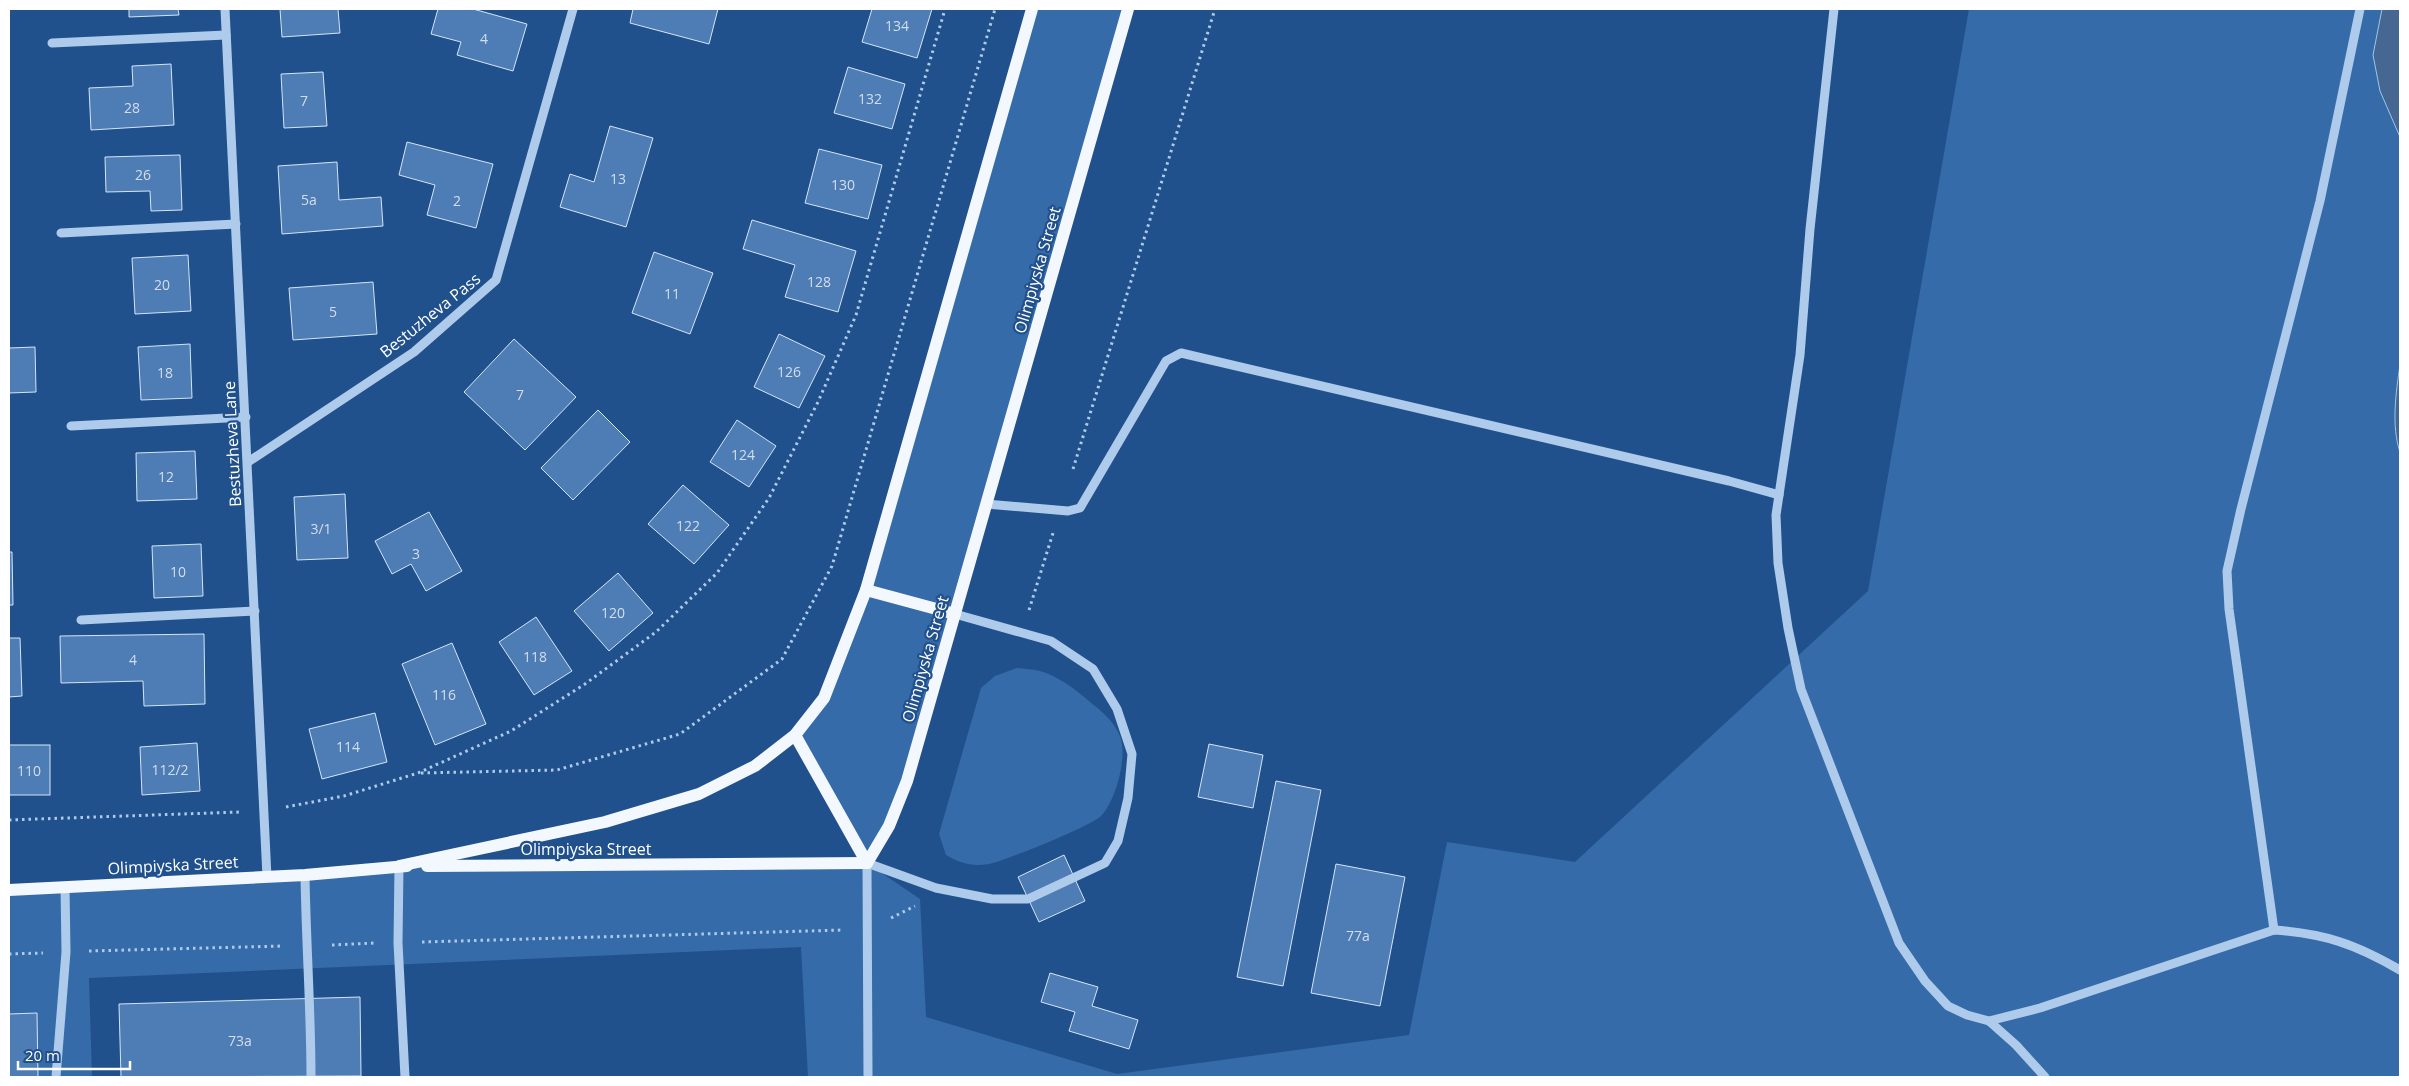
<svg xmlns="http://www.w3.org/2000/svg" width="2409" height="1086" viewBox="0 0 2409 1086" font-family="'Open Sans',sans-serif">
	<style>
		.green { fill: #356ba9 }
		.water { fill: #456791; stroke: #a2c6ec }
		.building { fill: #4e7db5; stroke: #d3e5f8 }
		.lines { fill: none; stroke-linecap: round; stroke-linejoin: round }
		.path { stroke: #aecbeb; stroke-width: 3; stroke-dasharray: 2.5 4; stroke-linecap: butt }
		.minor { stroke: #aecbeb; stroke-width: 9 }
		.major { stroke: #f3f8fe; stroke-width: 12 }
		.labels { text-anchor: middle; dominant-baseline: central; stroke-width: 4.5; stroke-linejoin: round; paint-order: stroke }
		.number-label { font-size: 14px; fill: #d3deec }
		.street-label { font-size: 16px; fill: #fff; stroke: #21518c }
	</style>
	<rect width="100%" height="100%" fill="#21518c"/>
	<g class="green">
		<polygon points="1032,9 1128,9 907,781 867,863 920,899 926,1017 1117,1074 1409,1035 1447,842 1575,862 1868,591 1969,9 2400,9 2400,1077 808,1077 801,947 89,978 92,1077 9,1077 9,889 399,866 866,863 795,735 841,658"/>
		<path d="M1017,668C1024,669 1033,669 1040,671C1058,676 1077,690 1091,703C1102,711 1113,721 1119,734C1129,753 1116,801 1101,816C1091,826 1005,861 989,864C972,867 960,863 946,855L939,834L981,688L995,676Z"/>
	</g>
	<g class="water">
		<polygon points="2382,9 2400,9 2400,137 2380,91 2373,55"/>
		<path d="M2400,365V452C2391,426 2396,392 2400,365Z"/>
	</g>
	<g class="building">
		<polygon points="129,9 178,9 179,15 129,17"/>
		<polygon points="280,9 338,9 340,33 282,37"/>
		<polygon points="438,9 473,9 527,24 513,71 457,55 461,42 431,34"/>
		<polygon points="633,9 718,9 709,44 630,23"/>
		<polygon points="872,9 932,9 917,58 862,42"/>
		<polygon points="171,64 174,125 91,130 89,88 133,86 132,66"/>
		<polygon points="848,67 905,84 892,129 834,113"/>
		<polygon points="323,72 327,126 284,128 281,74"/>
		<polygon points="610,126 653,138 626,227 560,207 570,174 594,182"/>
		<polygon points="407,142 493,164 476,228 427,215 435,185 399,175"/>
		<polygon points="819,149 882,165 868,219 805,203"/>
		<polygon points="180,155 182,210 151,211 150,191 106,192 105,157"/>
		<polygon points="337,162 339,200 381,197 383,226 282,234 278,166"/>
		<polygon points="752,220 856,251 838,312 785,297 795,265 743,249"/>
		<polygon points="654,252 713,273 690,334 632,313"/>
		<polygon points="188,255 191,311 135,314 132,258"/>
		<polygon points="373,282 377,334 293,340 289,288"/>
		<polygon points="779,334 825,356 799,408 754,387"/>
		<polygon points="514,339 576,397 525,450 464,392"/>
		<polygon points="190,344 192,398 141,400 138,347"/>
		<polygon points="35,347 36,392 9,393 9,348"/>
		<polygon points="598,410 630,442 573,500 541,468"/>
		<polygon points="737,420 776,446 749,487 710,462"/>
		<polygon points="195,451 197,499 137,501 136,453"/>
		<polygon points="683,485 729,525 694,564 648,524"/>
		<polygon points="345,494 348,558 297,560 294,497"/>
		<polygon points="429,512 462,571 426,591 411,564 392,574 375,541"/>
		<polygon points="201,544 203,596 154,598 152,546"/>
		<polygon points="9,552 12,552 13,605 9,605"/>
		<polygon points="618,573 653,613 609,651 574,611"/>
		<polygon points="536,617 572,671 534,695 499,642"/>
		<polygon points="204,634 205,704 144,706 143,681 61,683 60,636"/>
		<polygon points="9,638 20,638 22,696 9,697"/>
		<polygon points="452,643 486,724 435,745 402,664"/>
		<polygon points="375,713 387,762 322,779 309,729"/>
		<polygon points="197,743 200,791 142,795 140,747"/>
		<polygon points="1209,744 1263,755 1253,808 1198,797"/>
		<rect x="9" y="745" width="41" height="50"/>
		<polygon points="1276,781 1321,790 1283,986 1237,977"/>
		<polygon points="1064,855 1085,901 1039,922 1018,877"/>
		<polygon points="1336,864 1405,877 1380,1006 1311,993"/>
		<polygon points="1050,973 1098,987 1092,1006 1138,1020 1129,1049 1069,1031 1075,1012 1041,1002"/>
		<polygon points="360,997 361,1076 121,1077 119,1004"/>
		<polygon points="37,1013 38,1077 9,1077 9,1014"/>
	</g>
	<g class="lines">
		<g class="path">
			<polyline points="1073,469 1215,9"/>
			<polyline points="1029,610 1053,533"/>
			<polyline points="421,773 557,770 680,734 782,659 832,566 995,9"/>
			<polyline points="286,807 344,796 418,773 511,731 585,684 656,632 717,573 769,498 818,402 856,315 945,9"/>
			<polyline points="9,820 240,812"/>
			<polyline points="891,918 915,906"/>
			<polyline points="422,942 843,930"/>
			<polyline points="332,945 375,943"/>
			<polyline points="89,951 283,946"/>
			<polyline points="9,954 43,953"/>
		</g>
		<g class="minor">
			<polyline points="225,9 267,877"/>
			<path d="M1834,9L1810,229L1800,355L1776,515L1778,563L1788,628L1801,689L1899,943L1925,981L1948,1006L1967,1015L1989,1021L2040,1008L2274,930C2326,934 2355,944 2400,970"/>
			<polyline points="52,43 226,35"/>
			<polyline points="61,233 236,224"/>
			<polyline points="71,426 246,417"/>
			<polyline points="248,462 414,352 496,280 573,9"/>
			<polyline points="986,504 1068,511 1080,508 1166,361 1181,353 1729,481 1779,495"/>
			<polyline points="81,620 255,611"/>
			<polyline points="399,866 398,943 405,1077"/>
			<path d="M305,875C306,943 311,1010 311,1077"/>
			<polyline points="2274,930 2229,609 2227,571 2241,509 2320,201 2360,9"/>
			<polyline points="1989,1021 2016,1045 2045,1077"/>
			<polyline points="56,1077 66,952 65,887"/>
			<polyline points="868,1077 867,863 936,888 992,899 1028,899 1105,863 1118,841 1128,798 1132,754 1117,709 1093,669 1051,641 955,614"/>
		</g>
		<g class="major">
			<polyline points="866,590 955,614"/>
			<polyline points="795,735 867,863"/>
			<polyline points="867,863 889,826 907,781 1128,9"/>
			<polyline points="399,866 605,822 699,794 755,766 795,735 824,698 866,590 1032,9"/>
			<polyline points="427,866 867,863"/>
			<polyline points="9,890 305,875 407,866"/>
		</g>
	</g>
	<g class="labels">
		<g class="number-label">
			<text x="897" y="25">134</text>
			<text x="484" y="38">4</text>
			<text x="870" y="98">132</text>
			<text x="304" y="100">7</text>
			<text x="132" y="107">28</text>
			<text x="143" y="174">26</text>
			<text x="618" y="178">13</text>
			<text x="843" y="184">130</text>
			<text x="309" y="199">5а</text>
			<text x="457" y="200">2</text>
			<text x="819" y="281">128</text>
			<text x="162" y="284">20</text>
			<text x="672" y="293">11</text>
			<text x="333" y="311">5</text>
			<text x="789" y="371">126</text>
			<text x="165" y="372">18</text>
			<text x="520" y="394">7</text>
			<text x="743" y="454">124</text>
			<text x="166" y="476">12</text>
			<text x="688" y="525">122</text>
			<text x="321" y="528">3/1</text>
			<text x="416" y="553">3</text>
			<text x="178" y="571">10</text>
			<text x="613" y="612">120</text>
			<text x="535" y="656">118</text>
			<text x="133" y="659">4</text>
			<text x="444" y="694">116</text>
			<text x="348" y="746">114</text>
			<text x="170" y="769">112/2</text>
			<text x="29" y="770">110</text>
			<text x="1358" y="935">77а</text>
			<text x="240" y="1040">73а</text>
		</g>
		<g class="street-label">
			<text transform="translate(1037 270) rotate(-74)">Olimpiyska Street</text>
			<text transform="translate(430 315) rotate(-39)">Bestuzheva Pass</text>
			<text transform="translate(232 444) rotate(-93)">Bestuzheva Lane</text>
			<text transform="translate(925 659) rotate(-74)">Olimpiyska Street</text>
			<text x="586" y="849">Olimpiyska Street</text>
			<text transform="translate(173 865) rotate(-3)">Olimpiyska Street</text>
		</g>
	</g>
	<rect width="2409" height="1086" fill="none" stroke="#ffffff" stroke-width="20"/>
	<path d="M18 1061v8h112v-8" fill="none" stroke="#ffffff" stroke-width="2.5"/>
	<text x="25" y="1061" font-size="15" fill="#ffffff" stroke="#21518c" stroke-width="4" paint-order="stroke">20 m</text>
</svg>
